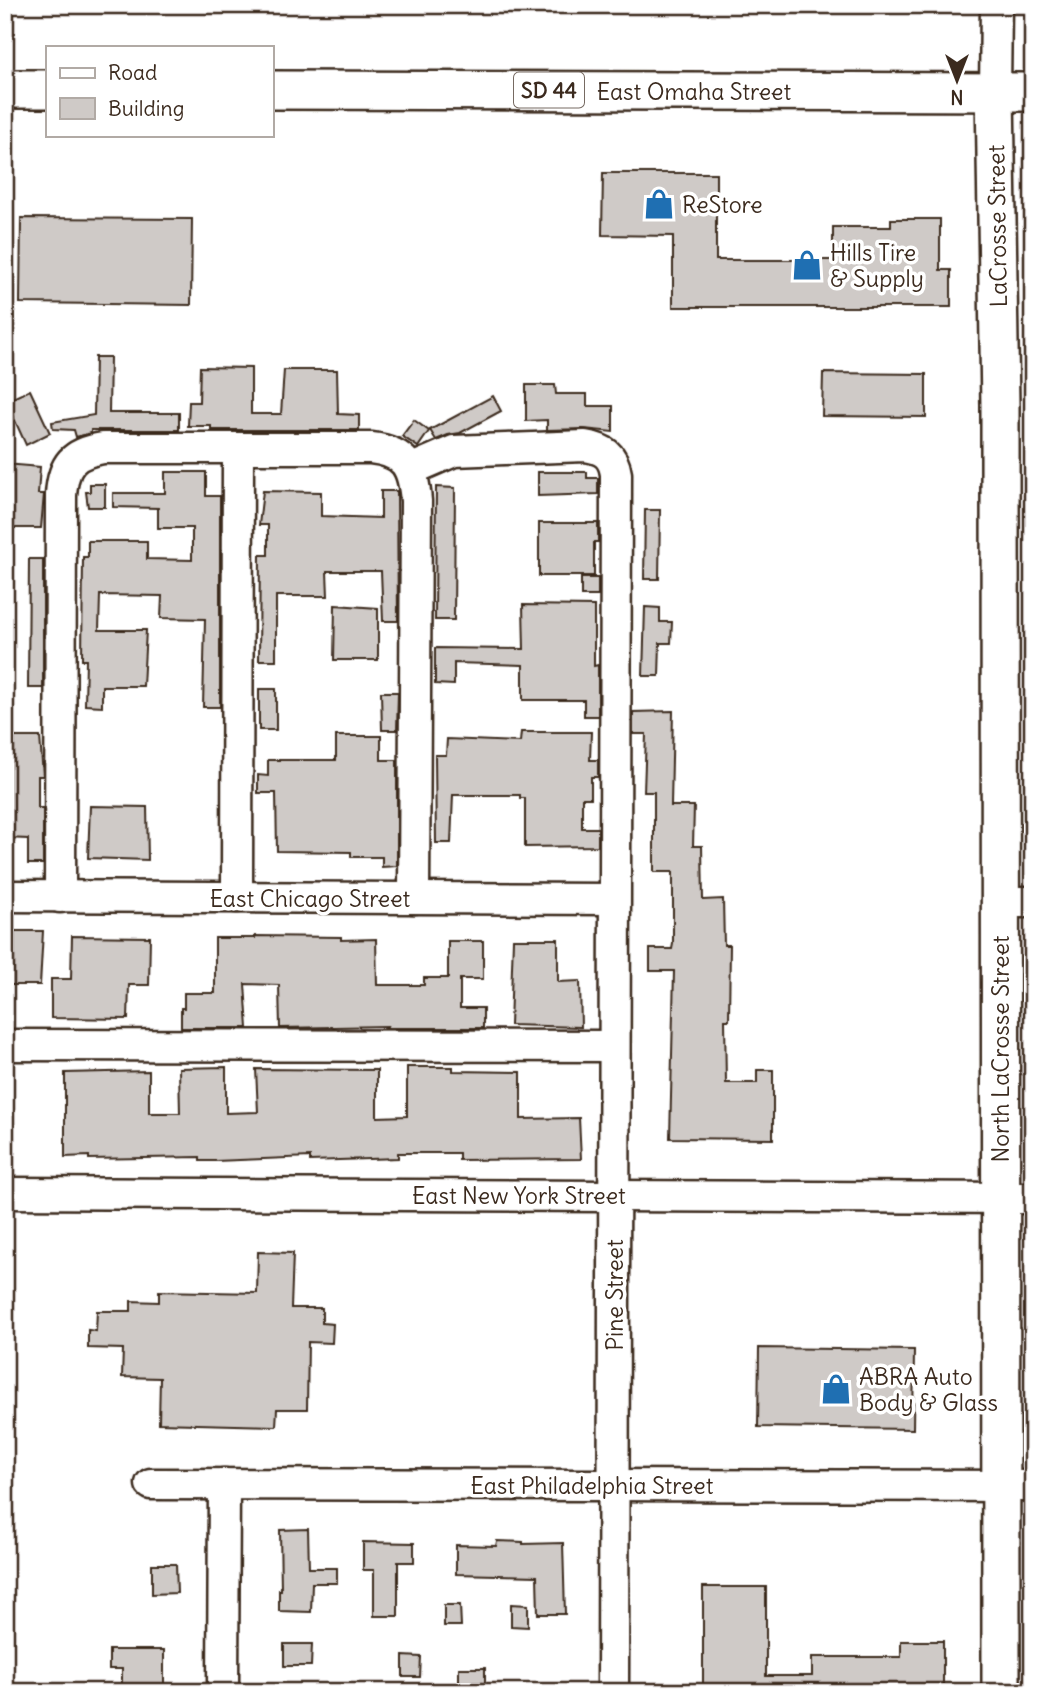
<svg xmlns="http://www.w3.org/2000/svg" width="1038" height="1697" viewBox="0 0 1038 1697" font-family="Delius,sans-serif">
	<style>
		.building { fill: #cfcac7; stroke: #3b2a1e; stroke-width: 2 }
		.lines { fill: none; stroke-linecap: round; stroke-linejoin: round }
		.minor-casing { stroke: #3b2a1e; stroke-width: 35 }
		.major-casing { stroke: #3b2a1e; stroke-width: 42 }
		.minor { stroke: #fff; stroke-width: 30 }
		.major { stroke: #fff; stroke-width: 37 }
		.labels { text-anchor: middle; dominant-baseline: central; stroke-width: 7; stroke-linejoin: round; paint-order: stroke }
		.shield { fill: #fff; stroke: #766a62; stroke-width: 2 }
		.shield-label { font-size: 21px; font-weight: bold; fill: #3b2a1e }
		.street-label { font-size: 23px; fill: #3b2a1e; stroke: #fff }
		.poi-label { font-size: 23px; fill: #3b2a1e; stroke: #fff; text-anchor: start }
	</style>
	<rect width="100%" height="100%" fill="#fff"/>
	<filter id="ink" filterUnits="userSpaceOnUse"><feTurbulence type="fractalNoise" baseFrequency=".0143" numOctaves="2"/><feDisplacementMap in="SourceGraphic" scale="14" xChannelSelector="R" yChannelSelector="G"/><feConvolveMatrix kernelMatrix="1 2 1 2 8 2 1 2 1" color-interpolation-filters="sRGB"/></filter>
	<g filter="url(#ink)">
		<g class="building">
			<polygon points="603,173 716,173 716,260 833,260 833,227 891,227 891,219 940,219 940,270 951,270 951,307 673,307 673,236 602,235"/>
			<polygon points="21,218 192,219 191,305 20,303"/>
			<polygon points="95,357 110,357 109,413 179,413 179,430 91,430 91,433 76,437 74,430 53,429 52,422 94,415"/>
			<polygon points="200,367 251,368 251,414 281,414 284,370 337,370 338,414 359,415 359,430 211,430 211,426 188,426 189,402 199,402"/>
			<polygon points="823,373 926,374 926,417 822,416"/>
			<polygon points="526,385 555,385 556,394 587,394 587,406 613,406 613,432 584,429 547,430 547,420 526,421"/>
			<polygon points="30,390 50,433 26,445 6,401"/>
			<polygon points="493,396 501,411 460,433 448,435 436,440 430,430"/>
			<polygon points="414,420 429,431 418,447 402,436"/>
			<polygon points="5,464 40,467 38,494 44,494 41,528 5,528"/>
			<polygon points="165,472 206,472 206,496 220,496 220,707 203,707 205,619 161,618 162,596 100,595 99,630 146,630 143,686 102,686 102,706 85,705 86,660 82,660 83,557 88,557 88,541 147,541 147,559 192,560 192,528 158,528 158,508 113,507 113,493 165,493"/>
			<polygon points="538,472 587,472 587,478 598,478 598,494 538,496"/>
			<polygon points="90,484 105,484 105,507 88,507 86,492 90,492"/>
			<polygon points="436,487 455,488 454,620 435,620"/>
			<polygon points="263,491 321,492 321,516 381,518 381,491 397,491 398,621 383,621 381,571 327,571 328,596 276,596 276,660 259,660 260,555 268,555 268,525 259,525"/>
			<polygon points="645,510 660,510 659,579 644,579"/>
			<polygon points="539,523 598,523 598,542 594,542 594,576 539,576"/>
			<polygon points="29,559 43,559 43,688 28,688"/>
			<rect x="581" y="578" width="17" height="18"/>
			<polygon points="335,605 378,608 378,660 334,660"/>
			<polygon points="523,605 594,606 594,666 598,665 598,716 584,716 584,700 523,700 523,665 454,663 454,685 435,684 435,648 524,649"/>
			<polygon points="645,607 660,608 660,622 672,622 671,643 660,643 659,676 643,676"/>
			<rect x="259" y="689" width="17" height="41"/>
			<polygon points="381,692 398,692 397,730 382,730"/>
			<polygon points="673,711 671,806 694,806 693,846 702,846 703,900 723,899 724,945 730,945 729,1020 725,1020 726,1083 757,1083 757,1070 773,1070 773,1139 670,1138 674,971 650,971 650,949 672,949 673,944 673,872 654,872 654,792 644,792 646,734 633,734 633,712"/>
			<polygon points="521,732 591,732 590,760 598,760 598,777 591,777 591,798 582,798 582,828 598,828 598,846 525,847 525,798 520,798 520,795 453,795 451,843 436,843 435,755 446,755 447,739 520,742"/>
			<polygon points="336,736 381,736 381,760 397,760 397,866 382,867 382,857 351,857 351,852 277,851 276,793 258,793 258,775 268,776 268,760 336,760"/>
			<polygon points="5,737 40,737 43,776 38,776 38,808 43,808 43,864 28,864 28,839 5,838"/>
			<polygon points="90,806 147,807 148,860 88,858"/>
			<polygon points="5,931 43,931 40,985 5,985"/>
			<polygon points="72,936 150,937 149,985 129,985 128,1019 51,1018 51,979 71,979"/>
			<polygon points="255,936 341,937 341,940 376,939 377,985 424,985 424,978 448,978 448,941 483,941 483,979 460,979 460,1008 483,1008 483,1028 386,1028 387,1026 280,1028 279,985 245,984 248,1028 181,1028 181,1008 184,1008 184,993 215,993 215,938 255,938"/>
			<polygon points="513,939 558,939 558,982 580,981 581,1027 510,1025"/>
			<polygon points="226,1067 226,1113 258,1112 256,1069 377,1070 377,1117 407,1116 407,1067 453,1067 453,1071 521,1072 521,1119 579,1118 581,1159 459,1160 459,1153 398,1153 398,1158 310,1161 310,1157 215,1161 200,1161 200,1157 89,1159 89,1156 65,1157 65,1073 149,1071 149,1113 180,1113 179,1068"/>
			<polygon points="258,1252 293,1253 291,1308 322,1308 322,1323 333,1324 332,1343 308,1342 307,1409 277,1409 276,1426 159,1423 160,1378 122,1377 123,1349 88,1348 88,1330 96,1331 97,1311 131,1311 131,1301 159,1302 159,1291 257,1293"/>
			<polygon points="759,1348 914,1350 913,1429 758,1427"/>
			<polygon points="308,1529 309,1568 337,1568 337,1583 312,1583 311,1612 279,1611 279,1590 281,1590 280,1530"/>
			<polygon points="497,1541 523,1542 523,1544 563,1543 565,1614 538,1614 537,1576 456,1574 456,1545 496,1546"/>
			<polygon points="363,1542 414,1543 414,1562 398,1562 398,1616 374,1616 374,1570 363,1570"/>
			<polygon points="152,1564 176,1564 177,1593 152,1594"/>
			<polygon points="703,1587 766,1587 766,1676 812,1676 812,1657 901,1657 901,1641 943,1641 943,1692 703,1692"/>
			<polygon points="511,1604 528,1605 528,1627 511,1626"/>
			<polygon points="444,1605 460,1605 461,1626 444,1626"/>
			<polygon points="284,1644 312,1644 311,1666 284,1666"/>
			<polygon points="109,1650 164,1650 164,1692 122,1692 122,1669 109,1669"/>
			<polygon points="403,1656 421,1657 420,1677 403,1677"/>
			<rect x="459" y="1668" width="26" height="24"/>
		</g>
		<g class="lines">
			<g class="minor-casing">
				<g id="minor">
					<polyline points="995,92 996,5"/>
					<path d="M410,470L454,451L585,446C604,449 613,455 616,474L613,1692"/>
					<polyline points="5,896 614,899"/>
					<path d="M60,897L61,495C63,464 73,453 103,448H371C406,452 413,467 416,501L414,898"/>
					<polyline points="237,897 238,448"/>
					<polyline points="1000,902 1033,902"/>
					<polyline points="5,1045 614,1046"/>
					<polyline points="5,1193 1033,1198"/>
					<polyline points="151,1484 1033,1486"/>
					<polyline points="223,1692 224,1484"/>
				</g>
			</g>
			<g class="major-casing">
				<g id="major">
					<polyline points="5,89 47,89"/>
					<polyline points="271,90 1033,92"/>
					<polyline points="995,92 1000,406 1001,1692"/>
				</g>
			</g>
			<use href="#minor" class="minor"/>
			<use href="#major" class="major"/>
		</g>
	</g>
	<defs>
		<g id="shop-bare" transform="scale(2.415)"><path d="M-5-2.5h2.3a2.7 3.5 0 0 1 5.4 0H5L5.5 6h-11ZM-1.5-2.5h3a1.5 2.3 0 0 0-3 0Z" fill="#1f6fb2" stroke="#fff" stroke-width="2.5" paint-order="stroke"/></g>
	</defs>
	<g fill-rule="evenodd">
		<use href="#shop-bare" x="659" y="204"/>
		<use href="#shop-bare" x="807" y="265"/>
		<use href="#shop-bare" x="836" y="1389"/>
	</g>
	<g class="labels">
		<rect class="shield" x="514" y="72.5" width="70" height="35" rx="5"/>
		<g class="shield-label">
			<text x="549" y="90">SD 44</text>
		</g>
		<g class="street-label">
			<text x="694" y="91">East Omaha Street</text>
			<text transform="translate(997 226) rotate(-91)">LaCrosse Street</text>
			<text x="310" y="898">East Chicago Street</text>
			<text transform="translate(1000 1049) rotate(-90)">North LaCrosse Street</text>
			<text x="519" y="1195">East New York Street</text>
			<text transform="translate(614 1295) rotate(-90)">Pine Street</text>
			<text x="592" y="1485">East Philadelphia Street</text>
		</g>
		<g class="poi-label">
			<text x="682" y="204">ReStore</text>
			<text x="830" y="252">Hills Tire<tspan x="830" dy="26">&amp; Supply</tspan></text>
			<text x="859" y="1376">ABRA Auto<tspan x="859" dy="26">Body &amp; Glass</tspan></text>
		</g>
	</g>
	<rect width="1038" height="1697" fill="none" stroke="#fff" stroke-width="28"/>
	<rect x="14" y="14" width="1010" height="1669" fill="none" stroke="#3b2a1e" stroke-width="2.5" filter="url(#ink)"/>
	<rect x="46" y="46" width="228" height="91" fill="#ffffff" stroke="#b1aaa5" stroke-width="2"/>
	<rect x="60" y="68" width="35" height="10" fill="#ffffff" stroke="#b1aaa5" stroke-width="2"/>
	<text x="108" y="80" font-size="21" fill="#3b2a1e">Road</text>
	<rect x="60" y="98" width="35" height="21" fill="#cfcac7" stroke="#b1aaa5" stroke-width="2"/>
	<text x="108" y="116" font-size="21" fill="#3b2a1e">Building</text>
	<g transform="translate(957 80) rotate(180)" stroke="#ffffff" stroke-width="5" paint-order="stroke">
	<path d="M0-5L12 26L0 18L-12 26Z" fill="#3b2a1e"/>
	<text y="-10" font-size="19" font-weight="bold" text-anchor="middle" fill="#3b2a1e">N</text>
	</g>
</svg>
